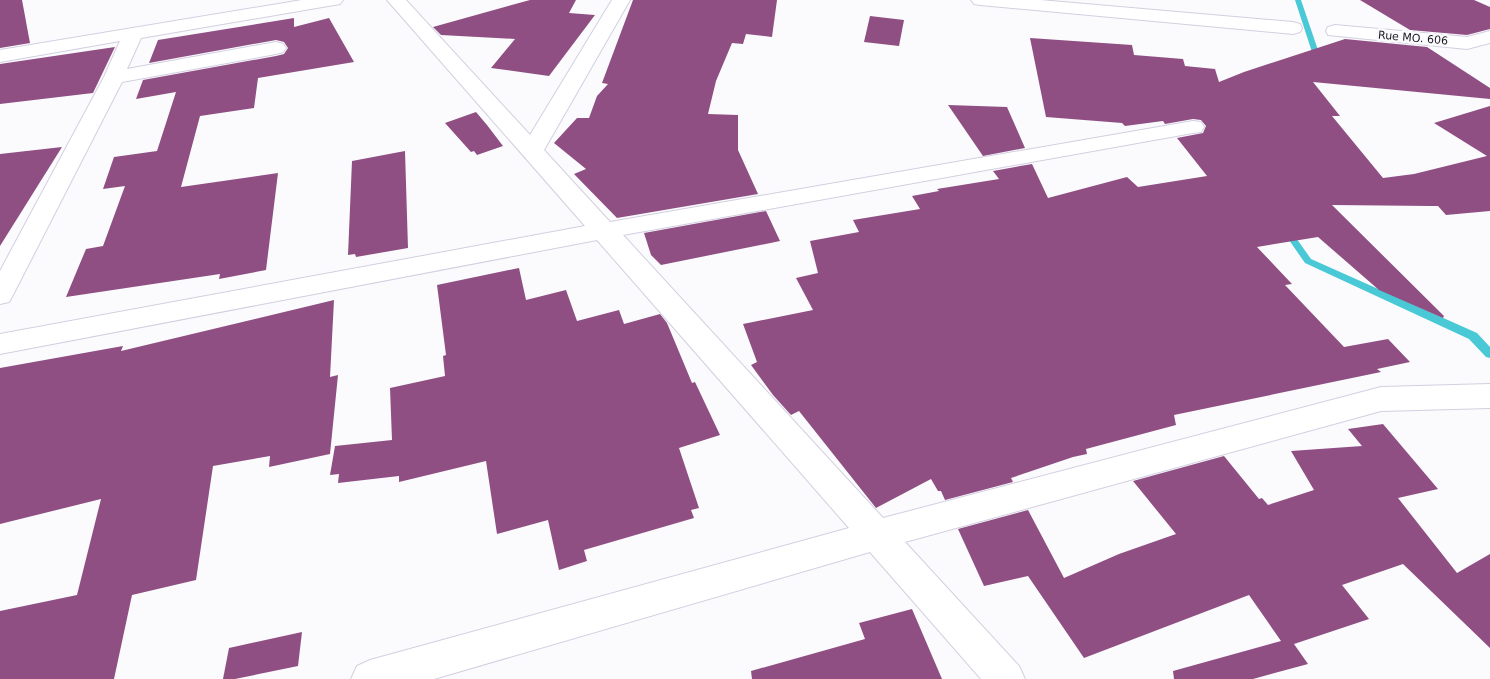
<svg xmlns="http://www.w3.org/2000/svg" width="1490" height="679" viewBox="0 0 1490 679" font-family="'DejaVu Sans',sans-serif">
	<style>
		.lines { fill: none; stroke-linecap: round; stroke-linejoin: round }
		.stream { fill: #49c9d5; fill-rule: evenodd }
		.building { fill: #8f4f83 }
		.minor-casing { stroke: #d3cfe0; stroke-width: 2 }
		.minor { fill: #fff; fill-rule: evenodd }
		.labels { text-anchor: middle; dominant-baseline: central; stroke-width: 5; stroke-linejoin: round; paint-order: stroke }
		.far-street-label { font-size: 11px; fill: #1b1a20; stroke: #fbfbfe }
	</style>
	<rect width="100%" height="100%" fill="#fbfbfe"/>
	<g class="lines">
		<g class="stream">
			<polygon points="1295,0 1301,0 1319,53 1311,57 1306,56 1312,52"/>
			<polygon points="1286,227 1289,228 1311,259 1477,333 1490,347 1490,358 1486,357 1469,339 1305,263 1282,230"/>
		</g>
	</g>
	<g class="building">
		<polygon points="0,0 22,0 30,43 0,48"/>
		<polygon points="530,0 576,0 569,13 595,15 549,76 491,68 515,39 441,35 433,27"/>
		<polygon points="633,0 777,0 772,37 746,34 743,44 732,43 716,81 708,114 738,115 738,150 758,194 617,218 574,174 586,169 554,143 577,118 589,118 597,96 608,84 602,83"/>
		<polygon points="1360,0 1474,0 1490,7 1490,29 1467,35 1410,30"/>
		<polygon points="870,16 904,20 899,46 864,42"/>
		<polygon points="294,18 294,27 329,18 354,62 258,78 254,108 200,116 181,187 278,173 266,270 219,279 220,274 66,297 86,249 103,246 125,186 103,189 114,157 157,151 176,92 136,99 143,80 276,56 284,54 288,48 284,42 276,40 149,63 158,40"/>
		<polygon points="1030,38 1132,45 1134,55 1183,59 1185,66 1215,69 1219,82 1244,72 1345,39 1427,47 1490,88 1490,99 1313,82 1340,116 1332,116 1383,178 1414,174 1487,156 1434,123 1490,106 1490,211 1446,215 1438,206 1431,206 1332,205 1444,316 1443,318 1379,290 1318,237 1257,247 1292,284 1285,285 1344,347 1388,339 1410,362 1377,369 1381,372 1174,415 1176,425 1086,449 1087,454 1073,457 1011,478 1013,482 945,500 941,491 938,491 931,479 876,508 799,411 791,415 773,395 751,365 757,362 743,324 813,310 796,278 818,273 810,241 859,232 853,220 920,209 912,196 939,191 937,189 999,179 993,171 1032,164 1048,198 1127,177 1138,187 1207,176 1177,138 1203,133 1206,126 1201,120 1193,119 1165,124 1163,121 1125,126 1122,123 1046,117"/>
		<polygon points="115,47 93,93 0,104 0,64"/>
		<polygon points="948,105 1007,107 1025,148 983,156"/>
		<polygon points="476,112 487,125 503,146 477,155 474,151 471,152 445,123"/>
		<polygon points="62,147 0,246 0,154"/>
		<polygon points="405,151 408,248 356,257 355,254 348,255 352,161"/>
		<polygon points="766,211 780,241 661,265 651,255 644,233"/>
		<polygon points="519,268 526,300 566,290 577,321 619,310 624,324 660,314 667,323 692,383 695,382 720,435 679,448 699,508 691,510 694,518 584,550 587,561 559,570 548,520 497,534 486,461 399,482 399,476 338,483 339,474 330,475 335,446 392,440 390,388 445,376 443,356 446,355 437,285"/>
		<polygon points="334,300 330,377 338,375 330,454 269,467 270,456 213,466 196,580 132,595 114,679 0,679 0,611 77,595 101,499 0,524 0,368 123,346 121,351"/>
		<polygon points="1383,424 1438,489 1398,498 1457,573 1490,554 1490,648 1403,564 1342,585 1369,619 1294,644 1308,664 1253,679 1174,679 1173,671 1281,641 1249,595 1084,658 1028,576 984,586 958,529 1028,510 1064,578 1119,554 1176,534 1133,481 1224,456 1259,499 1262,498 1268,505 1314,490 1291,451 1362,446 1348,429"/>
		<polygon points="912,609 942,679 752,679 751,671 865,639 859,623"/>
		<polygon points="302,632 298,666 235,679 223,679 229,648"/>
	</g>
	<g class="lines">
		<g class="minor-casing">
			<g id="minor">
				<polygon points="302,0 343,0 340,4 334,5 141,38 127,69 276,42 283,44 286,48 283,52 276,54 122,82 13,295 9,302 0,304 0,271 104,77 120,41 0,62 0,50"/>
				<polygon points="387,0 406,0 530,135 612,0 630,0 544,150 610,222 1193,121 1201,122 1204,127 1201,132 1193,133 623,235 883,518 1381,387 1490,384 1490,408 1381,411 905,542 1019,666 1025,679 981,679 870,552 434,679 351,679 357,666 370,660 849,528 597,240 0,354 0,334 585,226"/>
				<polygon points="971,0 1040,0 1293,22 1300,24 1302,28 1300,32 1293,34 980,5 974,4"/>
				<polygon points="1335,25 1467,37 1490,31 1490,43 1467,49 1328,35 1326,31 1328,27"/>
			</g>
		</g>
		<use href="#minor" class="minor"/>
	</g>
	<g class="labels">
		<g class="far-street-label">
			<text transform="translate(1413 38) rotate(5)">Rue MO. 606</text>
		</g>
	</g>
</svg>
